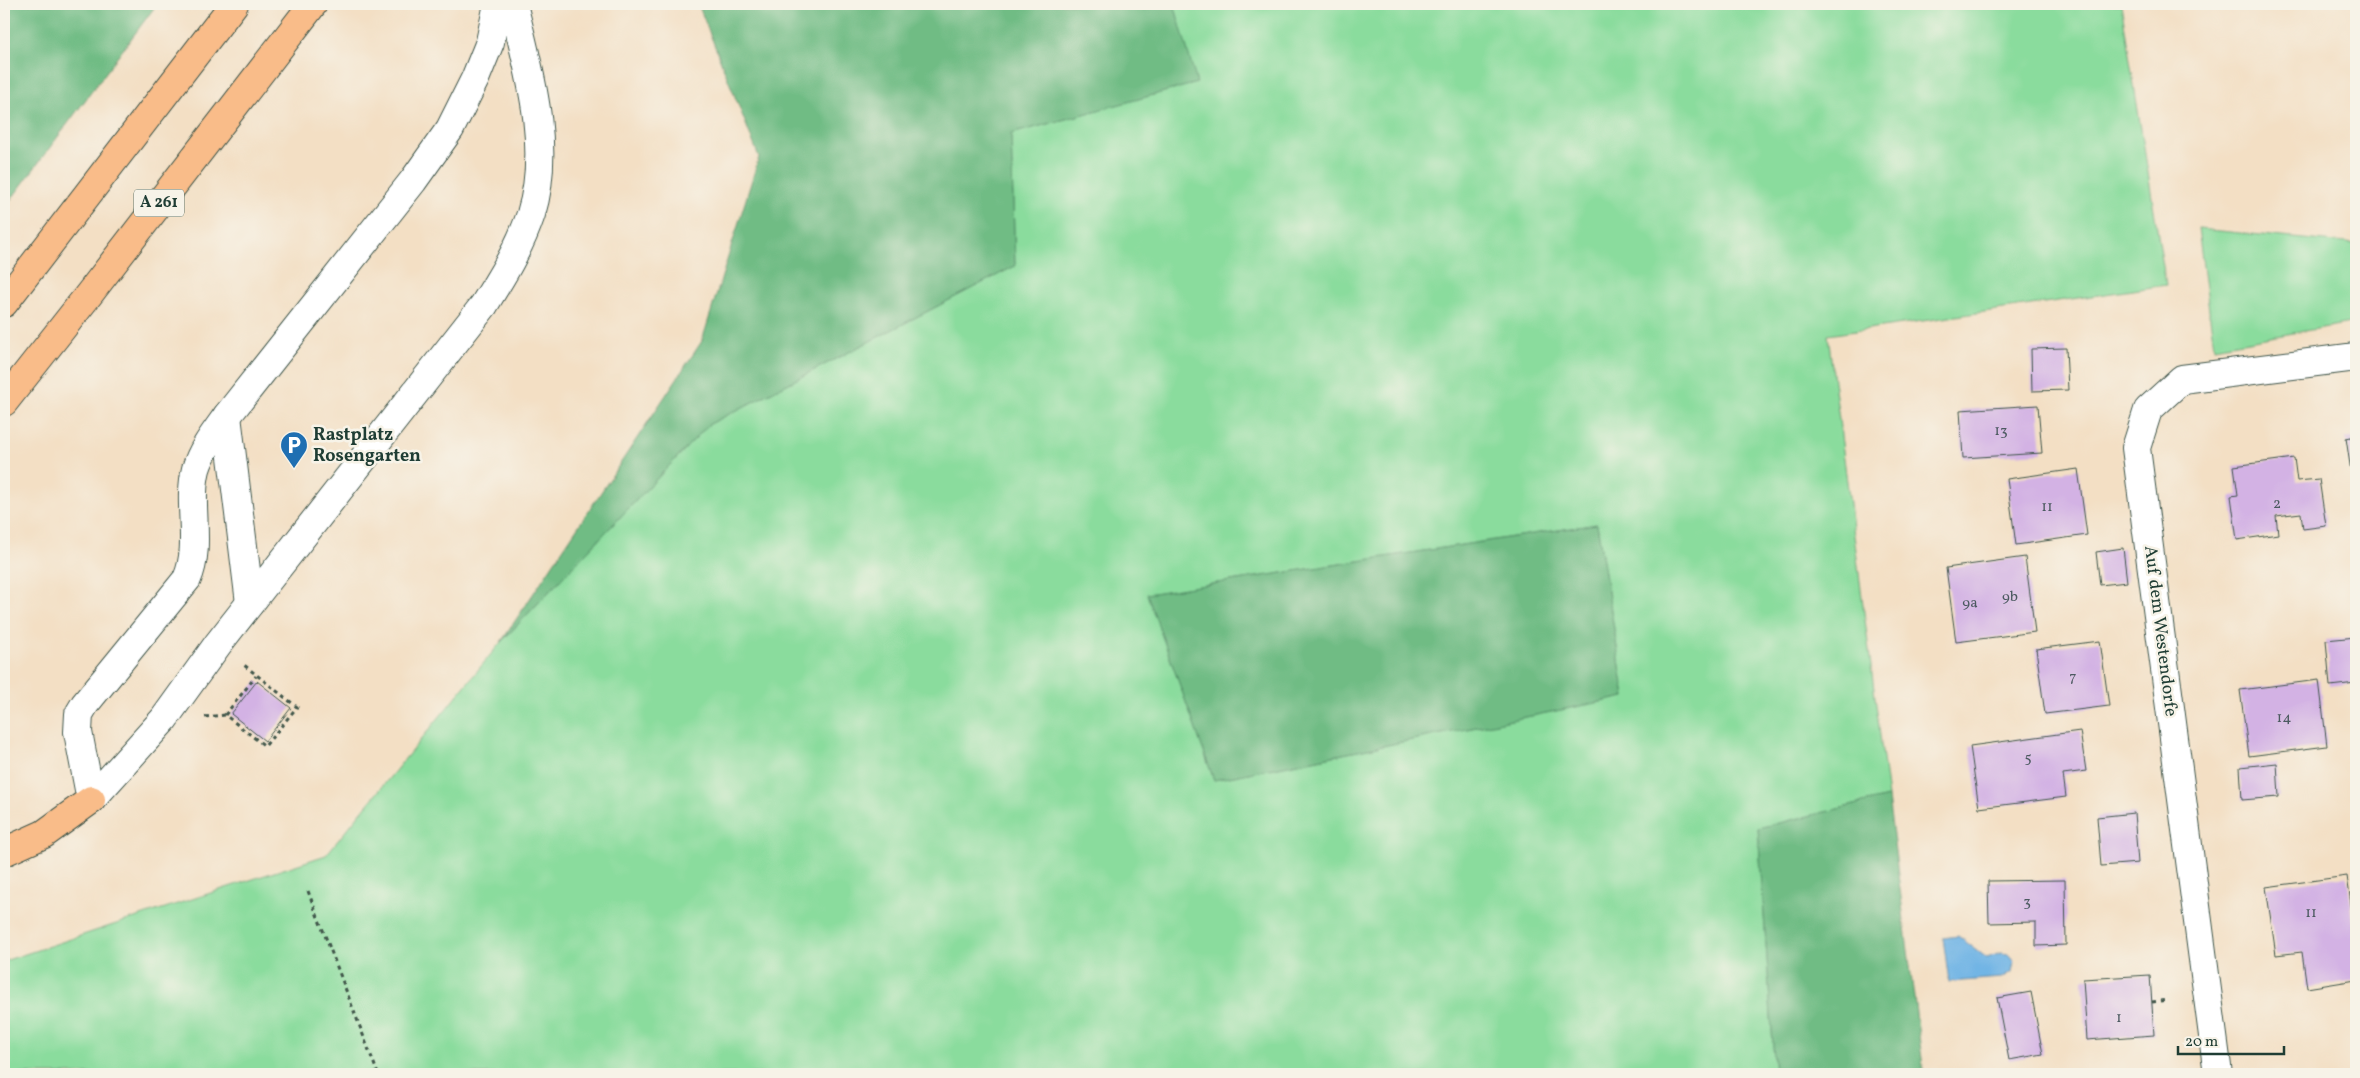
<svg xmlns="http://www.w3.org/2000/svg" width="2360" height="1078" viewBox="0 0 2360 1078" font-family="Vollkorn,serif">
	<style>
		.green { fill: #8adc9d; stroke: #548c68; fill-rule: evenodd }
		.forest { fill: #6fbc84; stroke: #477c5c }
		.water { fill: #6fb4e5; stroke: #47788c }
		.building { fill: #d3b2e4 }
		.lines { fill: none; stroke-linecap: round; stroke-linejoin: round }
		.minor-casing { stroke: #3f554a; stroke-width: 30 }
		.highway-casing { stroke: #3f554a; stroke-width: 30 }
		.path { stroke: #3f554a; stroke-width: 3; stroke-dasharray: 4 4; stroke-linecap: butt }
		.minor { stroke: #fff; stroke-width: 28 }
		.highway { stroke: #f9bc89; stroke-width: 28 }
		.labels { text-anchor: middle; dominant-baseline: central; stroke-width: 5; stroke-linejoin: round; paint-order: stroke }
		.number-label { font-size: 15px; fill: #4c5a60 }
		.shield { fill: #f7f3e8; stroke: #60746a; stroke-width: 1 }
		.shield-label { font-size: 16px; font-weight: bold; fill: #1f3d34 }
		.poi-label { font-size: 18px; font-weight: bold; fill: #1f3d34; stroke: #f7f3e8; text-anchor: start }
		.street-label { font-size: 18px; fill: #1f3d34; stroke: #f7f3e8 }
	</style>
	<rect width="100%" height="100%" fill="#f7f3e8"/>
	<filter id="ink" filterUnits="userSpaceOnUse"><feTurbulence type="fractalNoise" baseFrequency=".02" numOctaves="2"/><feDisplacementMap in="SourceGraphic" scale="10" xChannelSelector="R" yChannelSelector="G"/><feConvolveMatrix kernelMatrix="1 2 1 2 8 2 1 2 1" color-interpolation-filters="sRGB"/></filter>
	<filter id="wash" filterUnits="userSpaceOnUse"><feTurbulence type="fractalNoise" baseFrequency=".0096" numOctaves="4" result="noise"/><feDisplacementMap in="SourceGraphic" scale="20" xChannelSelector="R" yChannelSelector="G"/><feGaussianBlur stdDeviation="1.12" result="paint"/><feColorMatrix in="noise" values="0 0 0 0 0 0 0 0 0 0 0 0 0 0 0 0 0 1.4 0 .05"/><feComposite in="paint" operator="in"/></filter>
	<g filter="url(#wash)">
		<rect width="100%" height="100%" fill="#f3dfc4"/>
		<g class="green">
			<path d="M1174,4H2121L2166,285L1828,335L1888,797L1758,828L1775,1074H4V961L326,855L501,642L708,425L1015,266L1011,134L1196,83ZM1597,524L1625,697L1214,780L1147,594Z"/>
			<polygon points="2198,229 2356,244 2356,322 2214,347"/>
		</g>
		<g class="forest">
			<polygon points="4,4 157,4 4,209"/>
			<polygon points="698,4 1174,4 1197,83 1011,134 1015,266 708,425 501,642 702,341 759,157"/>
			<polygon points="1597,524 1625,697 1214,780 1147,594"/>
			<polygon points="1888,797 1924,1074 1775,1074 1758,828"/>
		</g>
		<polygon class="water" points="1958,936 1987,958 2001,953 2008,954 2014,961 2012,972 2002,978 1949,982 1943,938"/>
		<g id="blocks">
			<g class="building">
				<polygon points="2066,348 2068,390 2032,391 2031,349"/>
				<polygon points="2038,405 2042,453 1963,458 1960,410"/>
				<polygon points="2356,436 2356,499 2355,499 2346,438"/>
				<polygon points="2294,458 2297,481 2319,479 2326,526 2303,529 2301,513 2276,516 2278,534 2237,540 2231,496 2238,495 2234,466"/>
				<polygon points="2078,469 2087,535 2016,545 2007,479"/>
				<polygon points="2123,548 2127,582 2100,585 2096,552"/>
				<polygon points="2025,557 2035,632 1956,642 1946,568"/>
				<polygon points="2356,637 2356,683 2330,686 2326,640"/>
				<polygon points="2100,641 2109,706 2045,714 2036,649"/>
				<polygon points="2319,680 2327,746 2249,756 2240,690"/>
				<polygon points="257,681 291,708 265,741 231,714"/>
				<polygon points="2080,731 2086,771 2063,774 2066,797 1979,808 1970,746"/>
				<polygon points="2277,763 2279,797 2242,800 2240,767"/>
				<polygon points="2134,813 2138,863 2101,866 2097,817"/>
				<polygon points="2347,876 2356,939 2356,980 2307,988 2302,952 2276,955 2266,887"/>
				<polygon points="2065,880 2066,945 2036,946 2036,922 1989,923 1988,881"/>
				<polygon points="2150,975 2154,1035 2087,1040 2083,979"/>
				<polygon points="2031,992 2043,1054 2009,1060 1997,998"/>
			</g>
		</g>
	</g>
	<g filter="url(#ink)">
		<use href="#blocks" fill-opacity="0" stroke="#3f554a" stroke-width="1"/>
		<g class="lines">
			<g class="minor-casing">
				<g id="minor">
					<polyline points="227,416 250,603"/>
					<path d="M91,800L164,719L218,644L484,305C502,276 520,247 531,214C552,146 529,70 513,4"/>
					<path d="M91,800L78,732L79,714L85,704L187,579C202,545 187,505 196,469C202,449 215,433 227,416L413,181L450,129L475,79L490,42L498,4"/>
					<polyline points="2218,1074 2136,448 2148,410 2182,379 2356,357"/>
				</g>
			</g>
			<g class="highway-casing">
				<g id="highway">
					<polyline points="4,303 234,4"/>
					<polyline points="4,402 90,293 313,4"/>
					<polyline points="4,852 44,834 91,800"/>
				</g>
			</g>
			<g class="path">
				<polyline points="225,715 256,676"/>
				<polyline points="205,717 225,715 265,746 297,707 244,665"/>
				<polyline points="308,891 378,1074"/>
				<polyline points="2152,1002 2167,1000"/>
			</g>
			<use href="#minor" class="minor"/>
			<use href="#highway" class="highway"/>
		</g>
	</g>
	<defs>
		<g id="parking-pin" transform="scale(1.4375)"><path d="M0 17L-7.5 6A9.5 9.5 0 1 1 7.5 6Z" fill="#1f6fb2" stroke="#f7f3e8"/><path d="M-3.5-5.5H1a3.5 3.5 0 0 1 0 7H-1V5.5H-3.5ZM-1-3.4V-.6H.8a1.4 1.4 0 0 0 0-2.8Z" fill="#fff"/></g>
	</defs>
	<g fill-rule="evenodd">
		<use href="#parking-pin" x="294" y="445"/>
	</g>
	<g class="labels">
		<g class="number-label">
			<text x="2001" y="431">13</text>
			<text x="2277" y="504">2</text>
			<text x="2047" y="507">11</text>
			<text x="2010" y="597">9b</text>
			<text x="1970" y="603">9a</text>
			<text x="2073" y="677">7</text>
			<text x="2284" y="718">14</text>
			<text x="2028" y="758">5</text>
			<text x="2027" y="902">3</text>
			<text x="2311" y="913">11</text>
			<text x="2119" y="1018">1</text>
		</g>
		<rect class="shield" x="134" y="189.5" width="50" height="27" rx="4"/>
		<g class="shield-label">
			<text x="159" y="203">A 261</text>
		</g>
		<g class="poi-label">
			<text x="313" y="435">Rastplatz<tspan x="313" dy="21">Rosengarten</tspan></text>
		</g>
		<g class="street-label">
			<text transform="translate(2160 631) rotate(83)">Auf dem Westendorfe</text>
		</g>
	</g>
	<rect width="2360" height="1078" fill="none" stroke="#f7f3e8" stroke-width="20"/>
	<path d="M2178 1046v8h106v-8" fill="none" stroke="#1f3d34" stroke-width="2.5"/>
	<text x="2185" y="1046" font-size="15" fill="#1f3d34" stroke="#f7f3e8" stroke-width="4" paint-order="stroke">20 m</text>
</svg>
